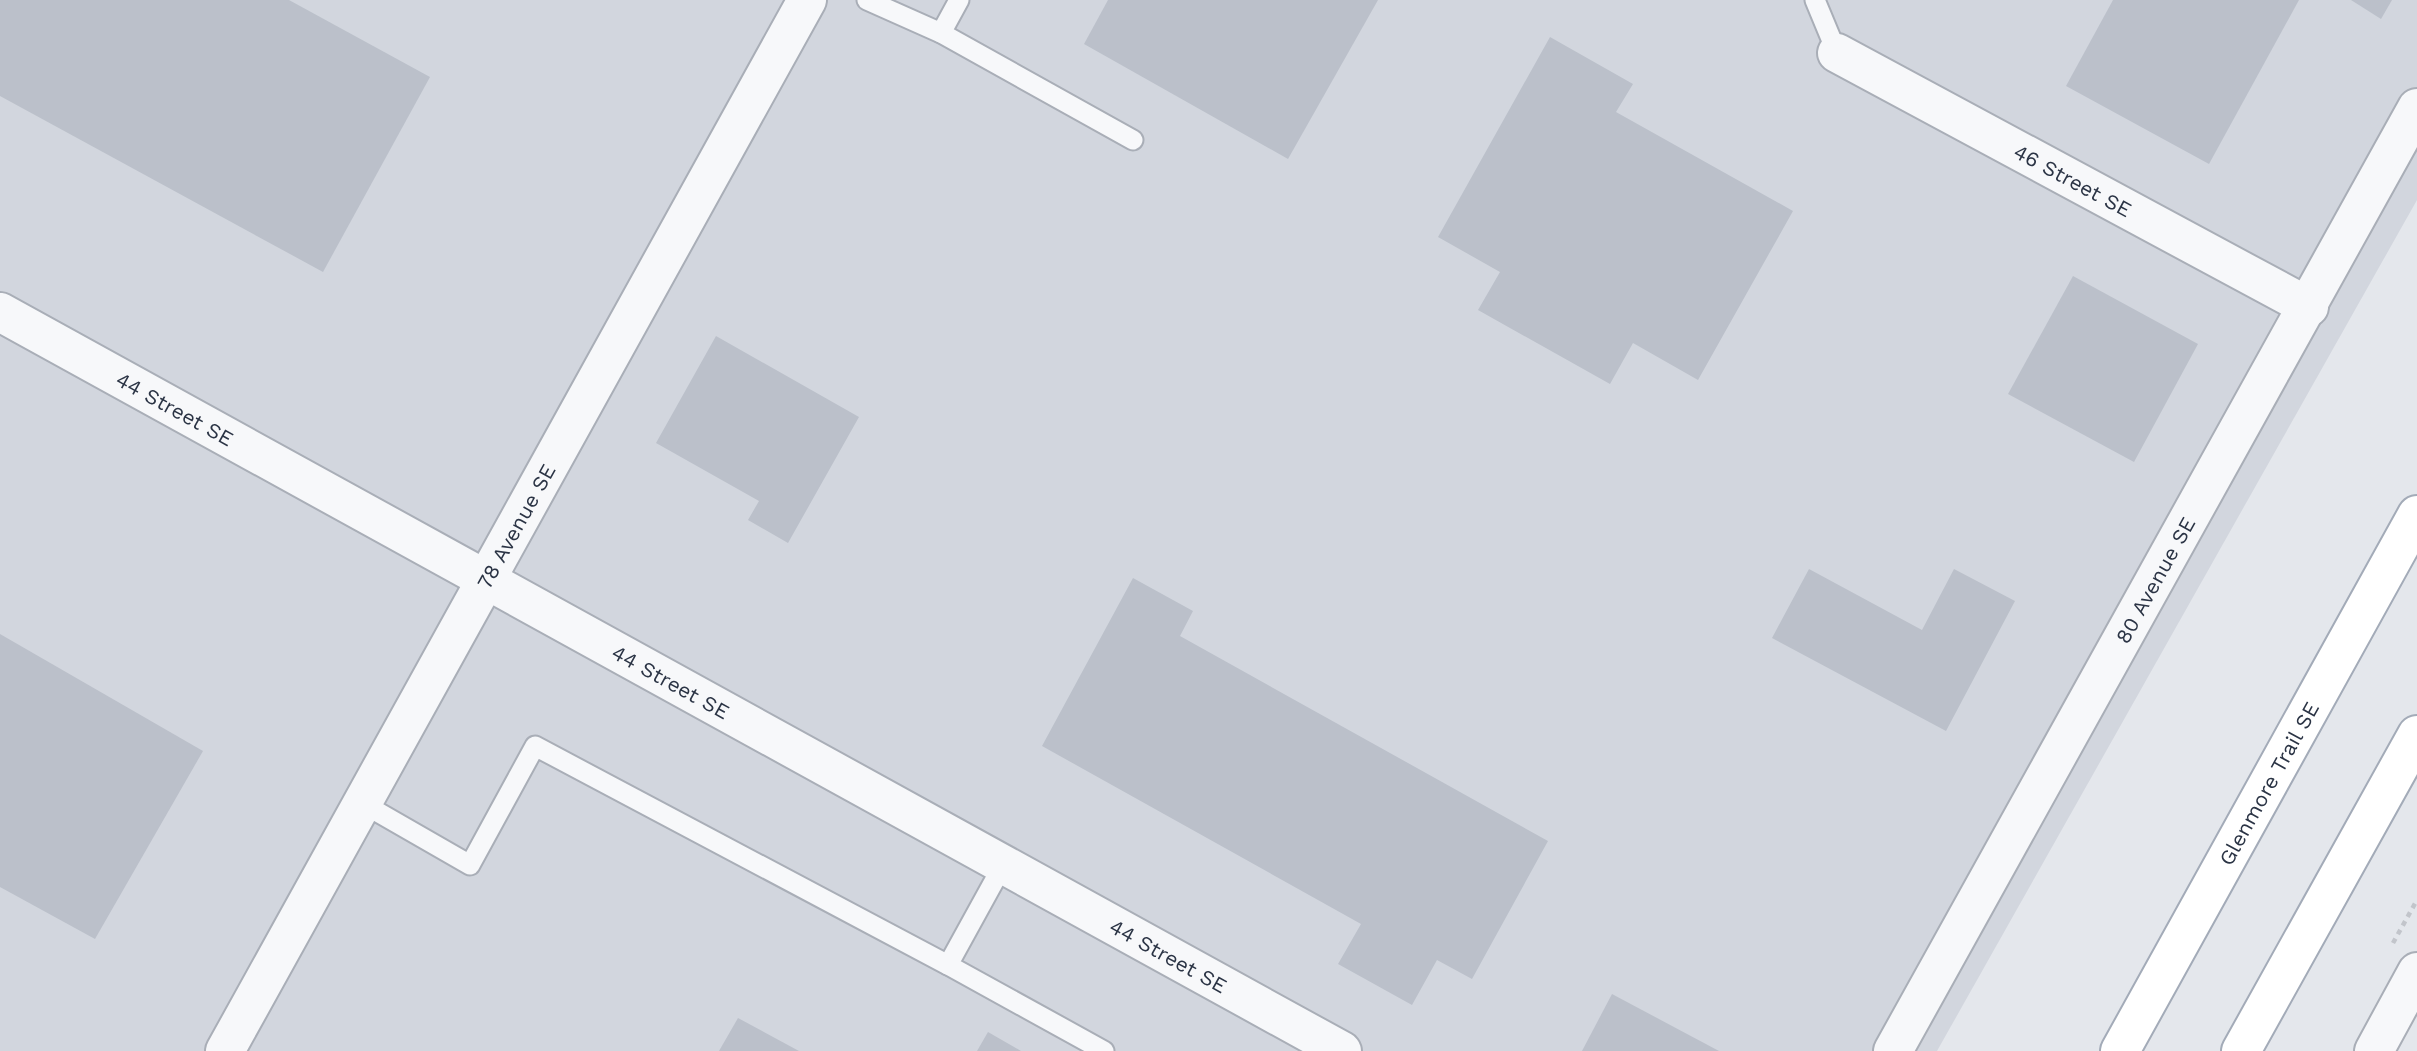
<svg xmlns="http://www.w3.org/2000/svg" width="2417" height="1051" viewBox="0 0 2417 1051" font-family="'Work Sans',sans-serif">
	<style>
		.built { fill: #d2d6de }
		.building { fill: #bbc0ca }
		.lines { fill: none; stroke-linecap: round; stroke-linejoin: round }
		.service-casing { stroke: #a9aeb7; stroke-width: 23 }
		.minor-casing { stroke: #a9aeb7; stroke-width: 42 }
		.primary-casing { stroke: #a3abb8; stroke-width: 42 }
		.path { stroke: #c2c5cb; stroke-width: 4.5; stroke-dasharray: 5 5; stroke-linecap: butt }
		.service { stroke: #f7f8fa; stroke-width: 19 }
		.minor { stroke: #f7f8fa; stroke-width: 38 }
		.primary { stroke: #fff; stroke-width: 38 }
		.labels { text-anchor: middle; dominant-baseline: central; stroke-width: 5; stroke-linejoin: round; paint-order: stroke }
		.street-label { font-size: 21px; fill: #2b3445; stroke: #f4f6f9 }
	</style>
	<rect width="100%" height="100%" fill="#e4e7ec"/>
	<polygon class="built" points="0,0 2417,0 2417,200 1937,1051 0,1051"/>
	<g class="building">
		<polygon points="0,0 289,0 430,77 323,272 0,96"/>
		<polygon points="1108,0 1378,0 1288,159 1084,44"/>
		<polygon points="2113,0 2299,0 2209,164 2066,86"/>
		<polygon points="2351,0 2392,0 2381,19"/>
		<polygon points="1550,37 1633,84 1616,112 1793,211 1698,380 1633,343 1610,384 1478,310 1500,272 1438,237"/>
		<polygon points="2073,276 2198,344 2134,462 2008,394"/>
		<polygon points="716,336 859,417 788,543 748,520 759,501 656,443"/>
		<polygon points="1809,569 1922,630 1954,569 2015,601 1946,731 1772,638"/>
		<polygon points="1133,578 1193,611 1180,636 1548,841 1472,979 1437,960 1412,1005 1338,964 1361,924 1042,746"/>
		<polygon points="0,634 203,751 95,939 0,887"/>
		<polygon points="1612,994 1719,1051 1582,1051"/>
		<polygon points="738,1018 799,1051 719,1051"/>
		<polygon points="988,1032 1021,1051 977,1051"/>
	</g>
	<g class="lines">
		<g class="service-casing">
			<g id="service">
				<polyline points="867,0 941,33 1133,140"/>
				<polyline points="1815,0 1837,53"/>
				<polyline points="941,33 959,0"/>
				<polyline points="362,803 470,865 535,746 948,965"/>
				<polyline points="1003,865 948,965 1104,1051"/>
			</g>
		</g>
		<g class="minor-casing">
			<g id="minor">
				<path id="s1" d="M1837,53L2309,307"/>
				<path id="s2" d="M0,312L1342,1051"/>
				<path id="s3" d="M225,1051L807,0"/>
				<path id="s4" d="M1893,1051L2417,108"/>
				<polyline points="2374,1051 2417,972"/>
			</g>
		</g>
		<g class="primary-casing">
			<g id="primary">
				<path id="s5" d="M2120,1051L2417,515"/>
				<polyline points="2241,1051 2417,735"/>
			</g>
		</g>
		<polyline class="path" points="2393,943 2417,900"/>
		<use href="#service" class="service"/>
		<use href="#minor" class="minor"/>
		<use href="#primary" class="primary"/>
	</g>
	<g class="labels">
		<g class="street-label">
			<text stroke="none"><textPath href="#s1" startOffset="268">46 Street SE</textPath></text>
			<text stroke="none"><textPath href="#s2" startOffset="200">44 Street SE</textPath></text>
			<text stroke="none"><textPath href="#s3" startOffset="600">78 Avenue SE</textPath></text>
			<text stroke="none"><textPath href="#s4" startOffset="539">80 Avenue SE</textPath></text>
			<text stroke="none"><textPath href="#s2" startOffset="766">44 Street SE</textPath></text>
			<text stroke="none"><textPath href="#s5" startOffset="306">Glenmore Trail SE</textPath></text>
			<text stroke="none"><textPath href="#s2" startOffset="1334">44 Street SE</textPath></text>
		</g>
	</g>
</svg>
